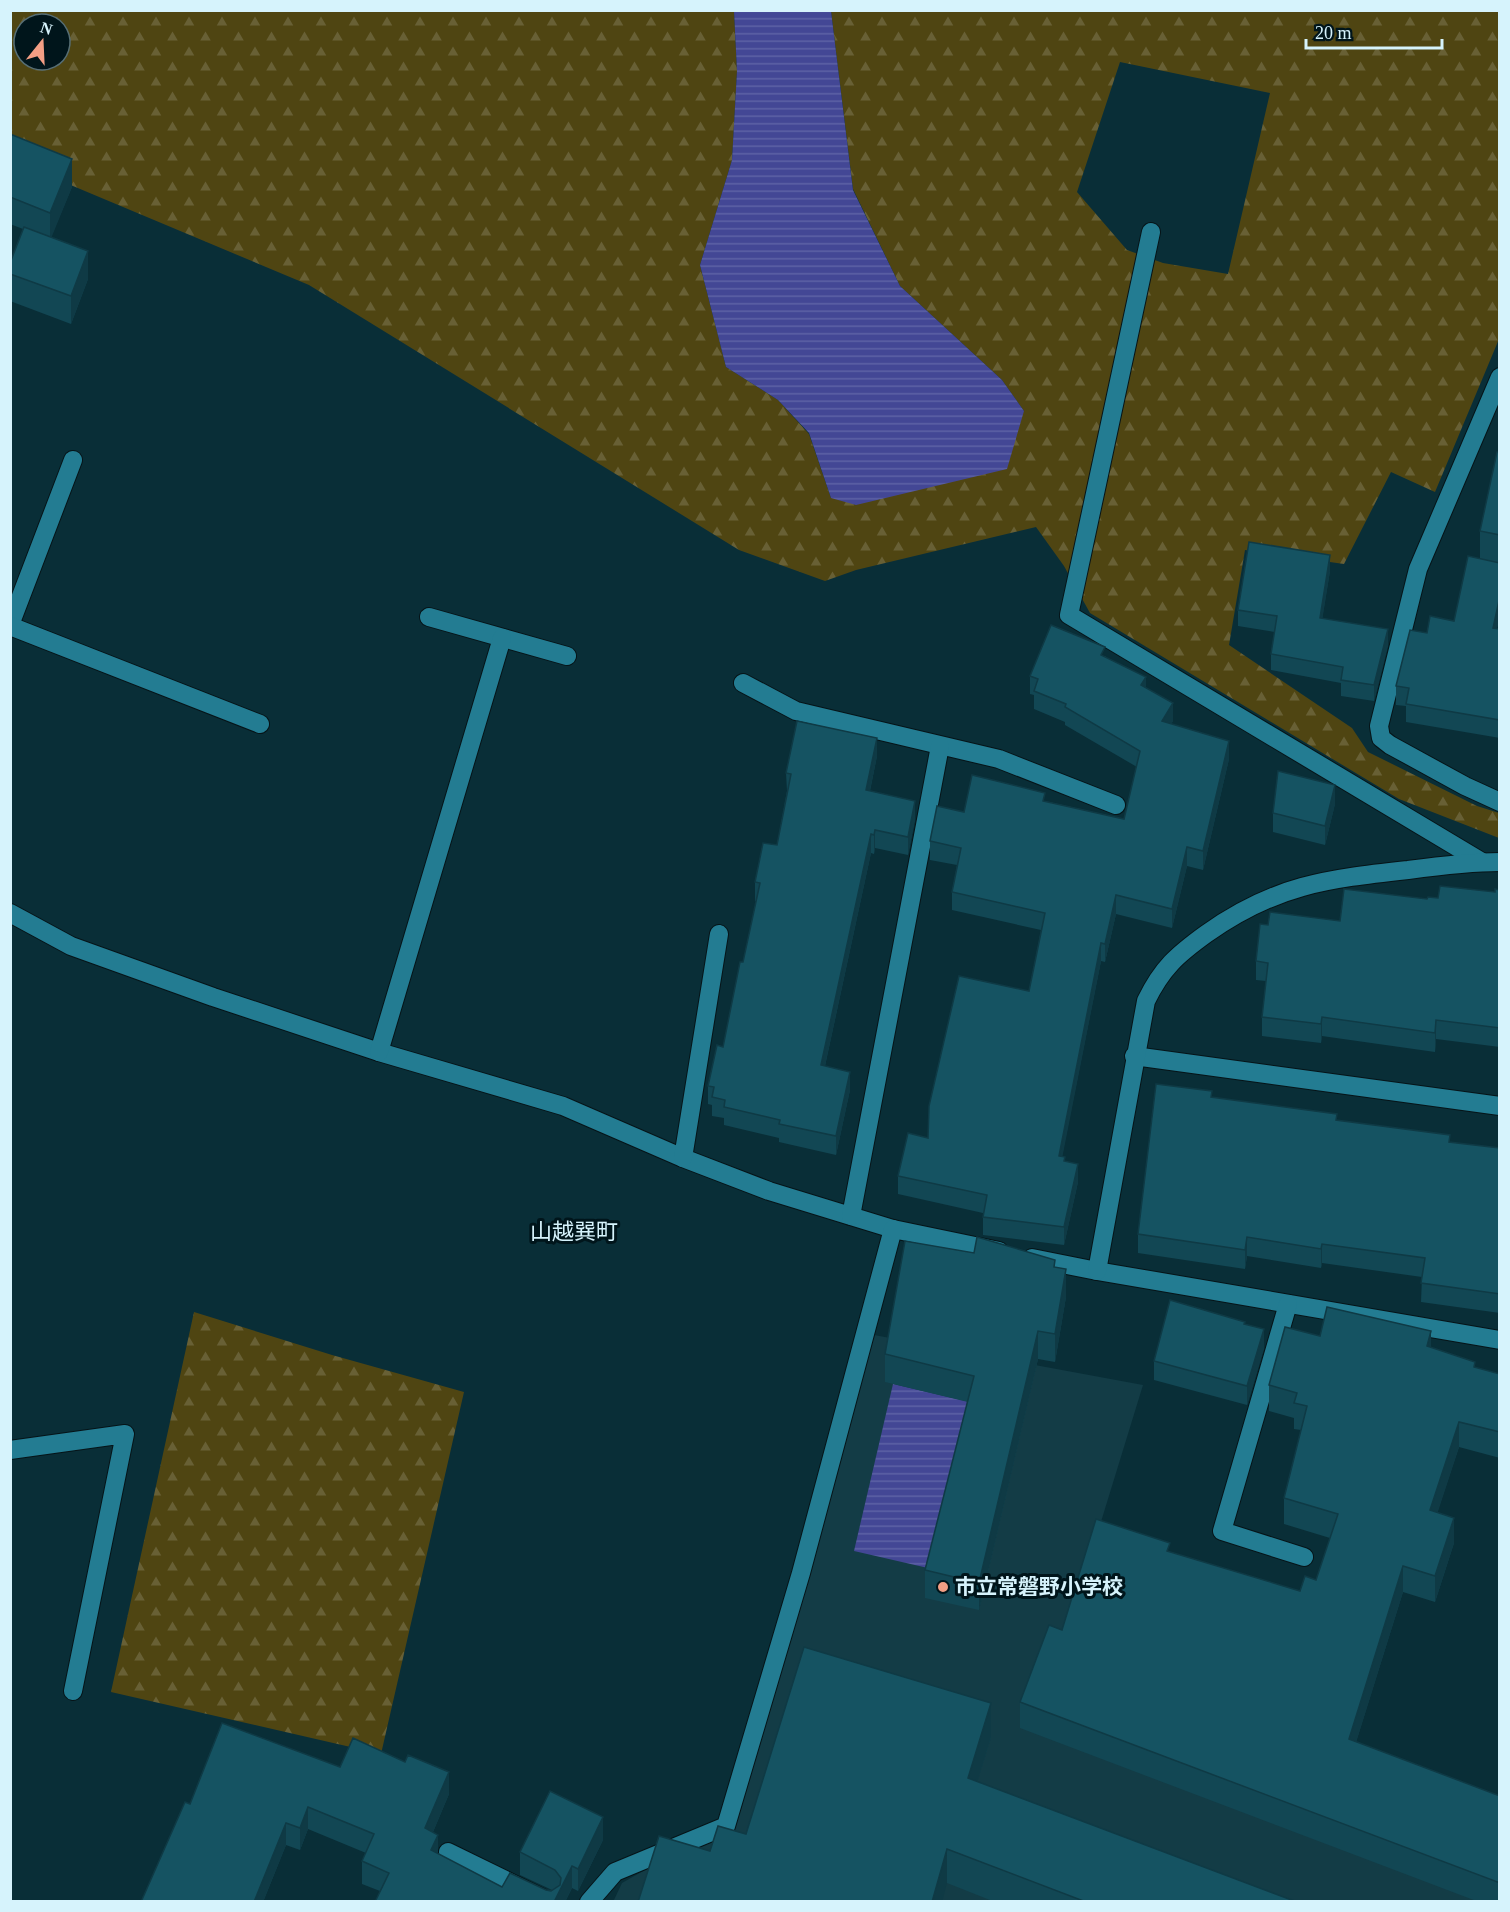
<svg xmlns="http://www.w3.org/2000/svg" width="1510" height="1912" viewBox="0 0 1510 1912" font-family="'Times New Roman','Noto Sans JP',serif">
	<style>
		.built { fill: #133c46 }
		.forest { fill: url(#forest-firs); fill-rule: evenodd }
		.water { fill: url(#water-rules) }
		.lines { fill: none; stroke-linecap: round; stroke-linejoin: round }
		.minor-casing { stroke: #061418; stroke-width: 20 }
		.minor { stroke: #237c92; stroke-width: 18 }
		.wall { fill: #124754 }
		.shaded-wall { fill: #0f3a45 }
		.building { fill: #155362; stroke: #0f3a45; stroke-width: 1.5 }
		.poi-dot { fill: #f39f85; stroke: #00151b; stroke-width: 2 }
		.labels { text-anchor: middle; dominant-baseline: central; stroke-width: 6; stroke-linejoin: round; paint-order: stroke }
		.poi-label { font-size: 21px; font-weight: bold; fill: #d6f3fc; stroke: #00151b; text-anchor: start }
		.neighbourhood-label { font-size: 22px; fill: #d6f3fc; stroke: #00151b }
	</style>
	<defs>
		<pattern id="forest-firs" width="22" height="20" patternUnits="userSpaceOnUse" patternTransform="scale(1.5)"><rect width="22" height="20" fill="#4f4512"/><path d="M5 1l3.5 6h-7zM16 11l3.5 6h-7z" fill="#686035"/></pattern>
		<pattern id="water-rules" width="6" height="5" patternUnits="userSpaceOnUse" patternTransform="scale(1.5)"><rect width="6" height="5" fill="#434795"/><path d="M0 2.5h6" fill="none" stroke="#5d62a5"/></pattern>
	</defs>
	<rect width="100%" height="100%" fill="#092e37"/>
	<polygon class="built" points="874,1335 1143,1385 1065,1639 1499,1796 1499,1901 613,1902 622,1883 661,1861 735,1828"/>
	<g class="forest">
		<path d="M10,11H734L737,71L732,160L700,265L726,367L778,400L809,434L831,498L1024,411L1002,380L900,286L853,189L831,11H1499V339L1435,492L1391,472L1344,564L1245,550L1229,645L1352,728L1368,752L1477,806L1499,813V838L1399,799L1090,613L1064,566L1036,527L856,570L825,581L739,550L309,285L11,160ZM24,24H60V60H24ZM1120,62L1270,93L1228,274L1163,263L1127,250L1077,192Z"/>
		<polygon points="194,1312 332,1355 464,1392 381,1754 111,1692"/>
	</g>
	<g class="water">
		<polygon points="734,11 831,11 853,190 900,286 1002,380 1024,411 1007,469 856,505 831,498 809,433 778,400 726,367 700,265 732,160 737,71"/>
		<polygon points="893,1384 974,1403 941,1571 854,1551"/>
	</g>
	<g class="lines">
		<g class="minor-casing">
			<g id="minor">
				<polyline points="1151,232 1069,615 1482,862"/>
				<polyline points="1500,377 1418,569 1379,726 1381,738 1390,745 1465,786 1500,802"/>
				<polyline points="429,617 567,656"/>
				<polyline points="10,625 73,460"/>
				<polyline points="10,626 260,724"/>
				<polyline points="743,683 796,711 999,759 1116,805"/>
				<polyline points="10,913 71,946 213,997 379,1052 563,1106 683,1158 769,1191 893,1229 999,1251"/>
				<polyline points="379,1052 502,638"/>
				<polyline points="1134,1056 1500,1106"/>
				<polyline points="683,1158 719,934"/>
				<polyline points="851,1216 940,746"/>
				<polyline points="1032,1258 1097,1271 1500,1340"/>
				<path d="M1097,1271L1146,1001C1162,968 1177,955 1206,934C1275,885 1326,879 1408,870C1438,866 1469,862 1500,862"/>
				<polyline points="1288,1304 1222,1531 1304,1557"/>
				<polyline points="10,1450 125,1434 73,1691"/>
				<polyline points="448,1852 550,1902"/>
				<polyline points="589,1902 615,1872 726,1826 801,1573 893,1229"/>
			</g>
		</g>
		<use href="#minor" class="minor"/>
	</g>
	<g class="wall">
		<polygon points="10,134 72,187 51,237 88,279 71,324 10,301 10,263 23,229 10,224"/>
		<polygon points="1500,452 1500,614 1497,628 1500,629 1500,738 1406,722 1406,706 1396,705 1396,686 1427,633 1454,621 1480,559 1480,531"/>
		<polygon points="1330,571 1322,619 1388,645 1374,701 1341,696 1341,683 1271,670 1271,654 1275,632 1238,626 1238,610"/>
		<polygon points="1105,656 1146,688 1173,721 1171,724 1229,759 1203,870 1187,866 1172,928 1116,914 1105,962 1101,961 1062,1156 1078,1182 1064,1245 983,1235 983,1213 898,1194 898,1176 928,1138 1029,991 1041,930 952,910 952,892 957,865 930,860 930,841 964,812 1045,801 1124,819 1137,767 1065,725 1065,722 1034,709 1034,695 1030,694 1030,676"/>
		<polygon points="877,756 870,791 915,819 908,855 875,848 874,854 871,853 825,1066 850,1090 836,1155 779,1142 779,1138 724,1125 724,1118 712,1116 712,1105 708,1104 708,1086 723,1047 743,962 756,901 755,901 755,882 777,845 787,791 786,773"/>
		<polygon points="1335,804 1325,845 1273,832 1273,813"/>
		<polygon points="1500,890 1500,1047 1436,1039 1435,1052 1322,1036 1321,1043 1262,1036 1262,1017 1266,981 1256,980 1256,961 1268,925 1340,921 1427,899 1495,892"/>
		<polygon points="1212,1098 1450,1142 1500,1148 1500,1313 1421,1302 1422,1277 1322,1263 1321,1268 1247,1256 1245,1269 1138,1253 1138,1234"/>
		<polygon points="1055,1267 1066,1297 1055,1362 1038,1359 979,1610 925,1598 925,1570 968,1402 885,1382 885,1354"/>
		<polygon points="1245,1324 1264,1348 1247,1405 1154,1380 1154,1361"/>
		<polygon points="1320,1336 1431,1348 1475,1367 1500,1374 1500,1458 1459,1447 1437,1513 1454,1543 1435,1602 1403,1592 1356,1742 1500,1796 1500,1902 1479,1902 1020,1728 1020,1702 1062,1630 1170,1552 1300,1591 1316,1580 1330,1538 1284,1524 1284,1498 1301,1430 1294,1429 1294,1418 1269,1411 1269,1385"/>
		<polygon points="991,1737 977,1782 1297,1902 995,1902 947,1883 710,1851 746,1834"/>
		<polygon points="405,1762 449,1794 433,1832 438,1854 502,1887 552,1890 520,1875 520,1852 603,1840 578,1891 572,1888 565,1902 375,1902 380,1891 362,1884 362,1861 366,1853 308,1829 300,1850 286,1845 263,1902 141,1902 190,1804 340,1767"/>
	</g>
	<g class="shaded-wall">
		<polygon points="72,159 72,187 50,241 50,213"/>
		<polygon points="88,251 88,279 71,324 71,296"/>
		<polygon points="1330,555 1330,571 1320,634 1320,618"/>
		<polygon points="1500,596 1500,614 1493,646 1493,628"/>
		<polygon points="1388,629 1388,645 1374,701 1374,685"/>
		<polygon points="1146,677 1146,695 1141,685"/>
		<polygon points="1173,703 1173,721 1162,740 1162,721"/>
		<polygon points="877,738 877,756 866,809 866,790"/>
		<polygon points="1229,741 1229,759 1203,870 1203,851"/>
		<polygon points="1335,785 1335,804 1325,845 1325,826"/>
		<polygon points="915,801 915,819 908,855 908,837"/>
		<polygon points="875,830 875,848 874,854 874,835"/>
		<polygon points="871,834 871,853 821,1084 821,1065"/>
		<polygon points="1187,847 1187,866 1172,928 1172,909"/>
		<polygon points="1116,895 1116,914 1105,962 1105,944"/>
		<polygon points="1101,943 1101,961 1059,1174 1059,1156"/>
		<polygon points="1322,1017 1322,1036 1321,1043 1321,1024"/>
		<polygon points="1436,1020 1436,1039 1435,1052 1435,1033"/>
		<polygon points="850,1072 850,1090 836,1155 836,1136"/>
		<polygon points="1078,1164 1078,1182 1064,1245 1064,1227"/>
		<polygon points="1247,1237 1247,1256 1245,1269 1245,1250"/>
		<polygon points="1322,1244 1322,1263 1321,1268 1321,1249"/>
		<polygon points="1066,1269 1066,1297 1055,1362 1055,1334"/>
		<polygon points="1264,1329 1264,1348 1247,1405 1247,1386"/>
		<polygon points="1038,1331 1038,1359 979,1610 979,1583"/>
		<polygon points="1431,1331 1431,1357 1427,1346"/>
		<polygon points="1459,1422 1459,1447 1430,1536 1430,1510"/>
		<polygon points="1454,1518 1454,1543 1435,1602 1435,1576"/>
		<polygon points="1403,1566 1403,1592 1349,1765 1349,1739"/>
		<polygon points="991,1703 991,1737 968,1812 968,1778"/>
		<polygon points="449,1772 449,1794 425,1851 425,1828"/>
		<polygon points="308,1807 308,1829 300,1850 300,1828"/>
		<polygon points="603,1817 603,1840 578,1891 578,1869"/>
		<polygon points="286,1823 286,1845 263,1902 254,1902"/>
		<polygon points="438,1835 438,1857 431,1850"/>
		<polygon points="947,1849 947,1883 942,1902 932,1902"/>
		<polygon points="572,1866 572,1888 565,1902 554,1902"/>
	</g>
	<g class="building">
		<polygon points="10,134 72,159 50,213 10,197"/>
		<polygon points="24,227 88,251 71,296 10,274 10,263"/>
		<polygon points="1497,452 1500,452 1500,535 1480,531"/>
		<polygon points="1249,542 1330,555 1320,618 1388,629 1374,685 1341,680 1343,667 1271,654 1277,616 1238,610"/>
		<polygon points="1468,556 1500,563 1500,596 1493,628 1500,629 1500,720 1406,704 1409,688 1396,686 1410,630 1427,633 1430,616 1454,621"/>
		<polygon points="1051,625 1105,647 1101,655 1146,677 1141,685 1173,703 1162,721 1229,741 1203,851 1187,847 1172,909 1116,895 1105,944 1101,943 1059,1156 1065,1157 1064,1161 1078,1164 1064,1227 983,1217 987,1195 898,1176 908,1133 928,1138 929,1106 959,976 1029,991 1045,913 952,892 961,848 930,841 937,806 964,812 972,775 1045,793 1043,801 1124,819 1140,751 1065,707 1066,704 1034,691 1038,679 1030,676"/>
		<polygon points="797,721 877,738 866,790 915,801 908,837 875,830 874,835 871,834 821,1065 850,1072 836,1136 779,1124 780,1120 724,1107 725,1100 712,1097 714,1087 708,1086 717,1045 723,1047 740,962 743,962 760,883 755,882 763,843 777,845 791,774 786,773"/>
		<polygon points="1278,771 1335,785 1325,826 1273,813"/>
		<polygon points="1440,886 1495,892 1495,889 1500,890 1500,1028 1436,1020 1435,1033 1322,1017 1321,1024 1262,1017 1268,963 1256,961 1260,924 1268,925 1270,912 1340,921 1344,889 1427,899 1428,897 1438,898"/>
		<polygon points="1156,1084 1212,1091 1211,1097 1337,1114 1336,1120 1450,1135 1449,1142 1500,1148 1500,1294 1421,1283 1425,1258 1322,1244 1321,1249 1247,1237 1245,1250 1138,1234"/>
		<polygon points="977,1237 1055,1260 1054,1267 1066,1269 1055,1334 1038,1331 979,1583 925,1570 974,1376 885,1354 905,1241 974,1253"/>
		<polygon points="1170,1300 1245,1322 1244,1324 1264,1329 1247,1386 1154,1361"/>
		<polygon points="1327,1307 1431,1331 1427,1346 1475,1362 1474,1367 1500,1374 1500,1432 1459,1422 1430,1510 1454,1518 1435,1576 1403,1566 1349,1739 1500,1796 1500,1883 1020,1702 1049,1625 1062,1630 1096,1519 1170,1543 1167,1551 1300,1591 1305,1576 1316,1580 1338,1514 1284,1498 1307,1406 1294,1403 1297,1393 1269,1385 1285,1327 1320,1336"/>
		<polygon points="804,1647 991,1703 968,1778 1297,1902 1086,1902 947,1849 932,1902 638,1902 659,1836 710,1851 718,1826 746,1834"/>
		<polygon points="222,1723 340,1767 353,1738 405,1762 408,1755 449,1772 425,1828 438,1835 431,1850 502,1887 510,1873 546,1890 551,1891 560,1885 561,1878 555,1870 520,1852 550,1791 603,1817 578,1869 572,1866 554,1902 375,1902 389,1873 362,1861 374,1834 308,1807 300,1828 286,1823 254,1902 141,1902 185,1802 190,1804"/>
	</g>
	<circle class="poi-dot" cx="943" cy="1587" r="6"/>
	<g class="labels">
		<g class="poi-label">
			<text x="955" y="1587">市立常磐野小学校</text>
		</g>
		<g class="neighbourhood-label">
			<text x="574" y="1231">山越巽町</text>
		</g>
	</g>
	<rect width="1510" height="1912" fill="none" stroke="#d6f3fc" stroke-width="24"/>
	<g transform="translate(42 42) rotate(18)"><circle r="28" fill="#00151b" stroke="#566e75" stroke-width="1.5"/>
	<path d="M0-4.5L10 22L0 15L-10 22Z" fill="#f39f85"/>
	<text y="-9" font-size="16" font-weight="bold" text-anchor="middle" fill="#d6f3fc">N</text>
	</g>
	<path d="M1306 39v9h136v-9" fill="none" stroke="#d6f3fc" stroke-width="3"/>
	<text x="1315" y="39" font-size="18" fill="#d6f3fc" stroke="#00151b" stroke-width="4.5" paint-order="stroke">20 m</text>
</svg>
